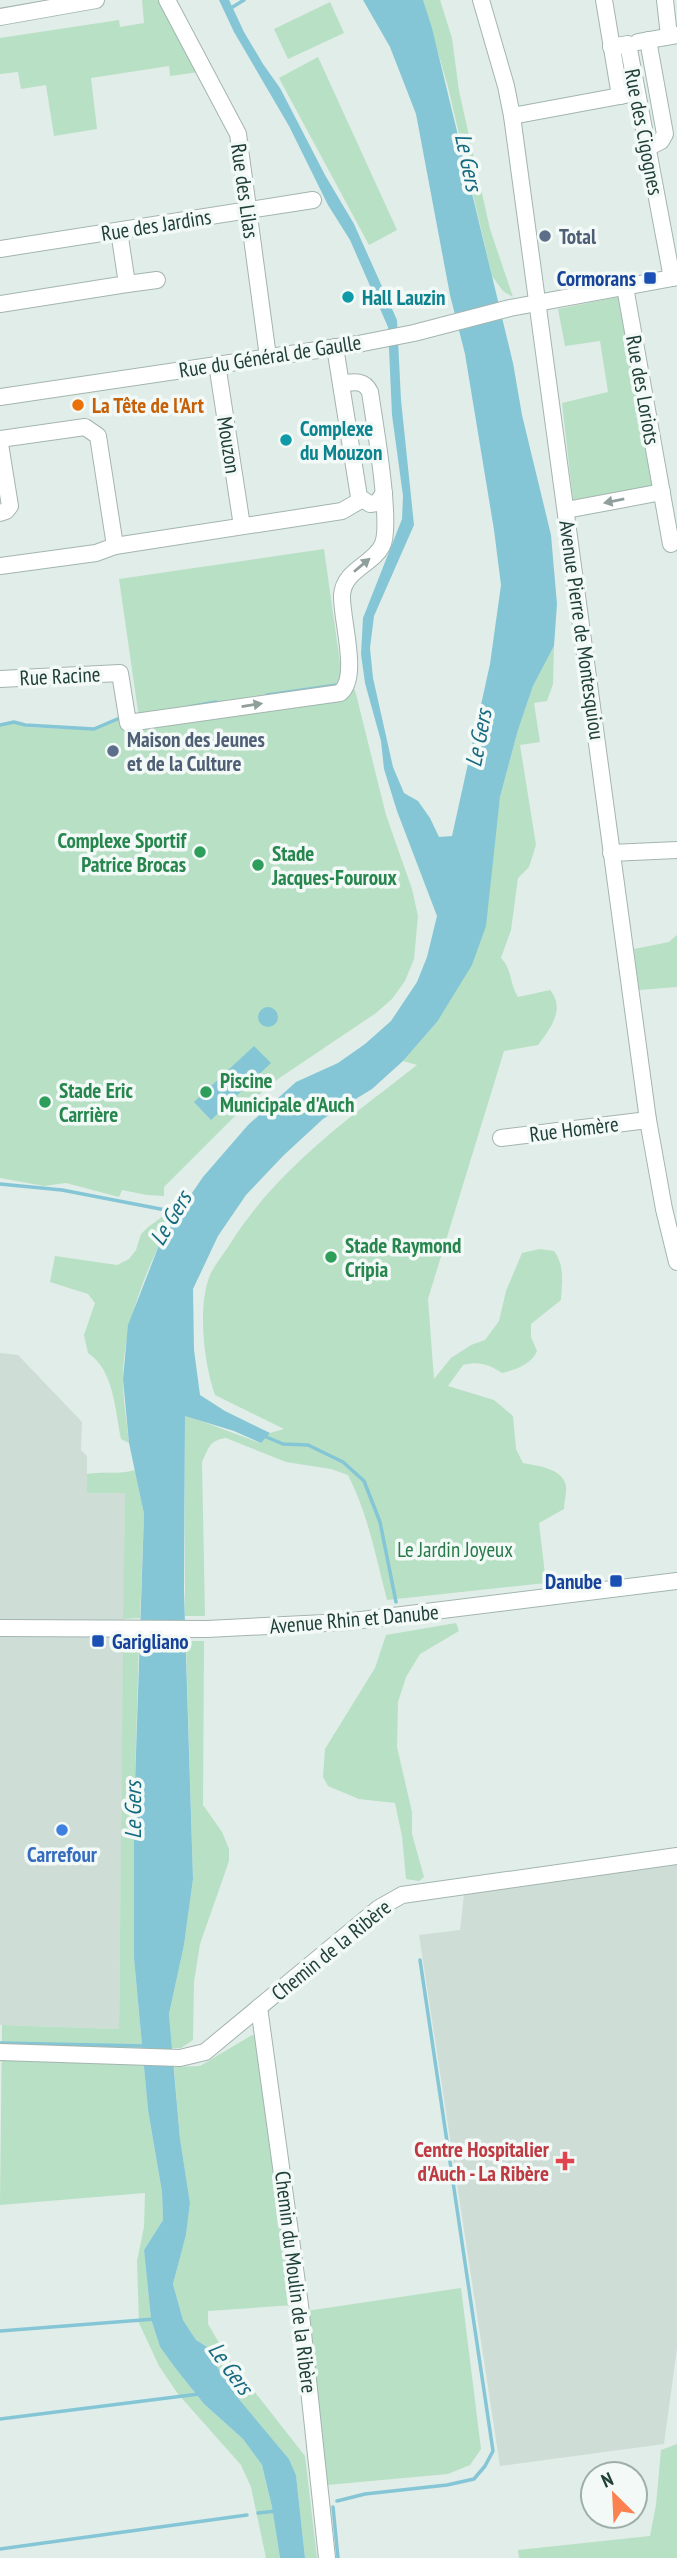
<svg xmlns="http://www.w3.org/2000/svg" width="677" height="2558" viewBox="0 0 677 2558" font-family="'PT Sans Narrow',sans-serif">
	<style>
		.built { fill: #cfddd7 }
		.green { fill: #b8e0c5 }
		.water { fill: #85c6d6 }
		.lines { fill: none; stroke-linecap: round; stroke-linejoin: round }
		.stream { stroke: #85c6d6; stroke-width: 3.5 }
		.minor-casing { stroke: #a3b5b0; stroke-width: 18 }
		.minor { stroke: #fff; stroke-width: 16 }
		.oneway { fill: #909f9c }
		.service-dot { fill: #5c6f8a; stroke: #f2f9f6; stroke-width: 2.5 }
		.transit-dot { fill: #1a4fb4; stroke: #f2f9f6; stroke-width: 2.5 }
		.culture-dot { fill: #0f9aa8; stroke: #f2f9f6; stroke-width: 2.5 }
		.food-dot { fill: #e8710a; stroke: #f2f9f6; stroke-width: 2.5 }
		.leisure-dot { fill: #2e9e5b; stroke: #f2f9f6; stroke-width: 2.5 }
		.shop-dot { fill: #3f7fe0; stroke: #f2f9f6; stroke-width: 2.5 }
		.health-dot { fill: #e0444e; stroke: #f2f9f6; stroke-width: 2.5 }
		.labels { text-anchor: middle; dominant-baseline: central; stroke-width: 7; stroke-linejoin: round; paint-order: stroke }
		.street-label { font-size: 21px; fill: #203f38; stroke: #f2f9f6 }
		.service-label { font-size: 21px; font-weight: bold; fill: #4e5e75; stroke: #f2f9f6; text-anchor: start }
		.transit-label { font-size: 21px; font-weight: bold; fill: #164399; stroke: #f2f9f6; text-anchor: end }
		.culture-label { font-size: 21px; font-weight: bold; fill: #0d838f; stroke: #f2f9f6; text-anchor: start }
		.food-label { font-size: 21px; font-weight: bold; fill: #c56008; stroke: #f2f9f6; text-anchor: start }
		.leisure-label { font-size: 21px; font-weight: bold; fill: #27864d; stroke: #f2f9f6; text-anchor: start }
		.park-label { font-size: 21px; fill: #27794a; stroke: #f2f9f6 }
		.shop-label { font-size: 21px; font-weight: bold; fill: #366cbe; stroke: #f2f9f6 }
		.health-label { font-size: 21px; font-weight: bold; fill: #be3a42; stroke: #f2f9f6; text-anchor: end }
		.water-label { font-size: 23px; font-style: italic; fill: #166a80; stroke: #f2f9f6 }
	</style>
	<rect width="100%" height="100%" fill="#e1ede8"/>
	<g class="built">
		<polygon points="0,1353 18,1355 82,1422 81,1450 87,1456 87,1492 125,1493 119,2029 0,2025"/>
		<polygon points="677,1864 677,2348 664,2444 500,2466 419,1935 460,1930 464,1894"/>
	</g>
	<g class="green">
		<polygon points="142,0 161,0 199,72 170,76 169,66 91,78 97,129 54,136 46,85 21,89 18,72 0,74 0,38 119,20 120,27 144,23"/>
		<polygon points="423,0 440,0 452,38 459,91 490,229 513,297 503,291 492,276 448,87"/>
		<polygon points="330,2 344,33 288,59 274,29"/>
		<polygon points="318,57 397,230 369,245 279,78"/>
		<polygon points="618,297 652,486 573,500 562,403 608,392 600,341 565,346 558,309"/>
		<polygon points="324,549 342,677 355,690 386,815 412,889 418,916 414,959 405,981 392,999 376,1013 278,1079 242,1109 164,1187 164,1196 147,1195 122,1190 119,1197 66,1183 44,1186 0,1178 0,726 14,723 25,727 95,730 116,720 139,718 119,579"/>
		<path d="M554,646L553,684L547,701L534,703L540,742L520,745L536,845L529,867L518,878L511,930L501,958C513,971 509,983 518,997L550,990C566,1009 550,1029 538,1045L504,1051L428,1299L434,1379L451,1358L471,1345L485,1340L499,1321L506,1291L522,1253L540,1249L554,1251C565,1266 562,1282 561,1300L531,1324V1337L537,1351C532,1364 515,1370 502,1373C488,1364 479,1361 463,1365L448,1386L494,1400L513,1416L516,1449L523,1463C537,1466 563,1468 566,1486C567,1493 564,1501 564,1509L539,1523L546,1583L387,1600C376,1557 368,1514 348,1475L331,1469L286,1462L226,1438C209,1440 209,1448 202,1462L205,1616H185V1415L260,1443L270,1433L284,1429L215,1395C204,1364 197,1307 210,1275C215,1264 224,1254 230,1244C278,1168 348,1119 417,1065L403,1061L437,1022L492,857L500,797L518,730L533,686Z"/>
		<polygon points="677,935 677,987 639,990 634,949 669,942"/>
		<path d="M179,1212C149,1256 123,1325 123,1379C123,1400 127,1422 129,1443L121,1439C115,1410 114,1370 88,1353L84,1335L95,1303L88,1294L50,1282L55,1256L117,1265L129,1259L136,1250L141,1234L147,1228L167,1213Z"/>
		<path d="M135,1470L144,1514L140,1618L123,1619L125,1493H87V1474C104,1471 119,1475 135,1470Z"/>
		<polygon points="456,1623 459,1631 420,1654 406,1677 398,1702 397,1747 412,1812 412,1834 424,1877 419,1881 406,1879 402,1836 395,1803 359,1799 328,1786 323,1777 325,1749 375,1668 386,1635"/>
		<polygon points="123,1640 139,1640 134,1813 134,1958 148,2110 162,2192 163,2220 144,2250 151,2319 160,2347 176,2369 204,2404 243,2439 262,2465 272,2507 280,2558 266,2558 251,2487 241,2465 178,2394 159,2366 139,2323 137,2261 144,2227 145,2193 0,2205 2,2025 119,2029"/>
		<polygon points="186,1641 204,1641 203,1805 222,1832 229,1849 229,1861 200,1944 194,1982 193,2040 181,2048 172,2048 169,2014 184,1945 193,1879"/>
		<polygon points="252,2035 257,2037 294,2305 208,2311 208,2324 228,2358 305,2456 317,2558 305,2558 296,2475 289,2459 238,2398 218,2368 209,2348 196,2340 183,2320 173,2284 186,2235 190,2203 180,2139 174,2067 200,2066"/>
		<polygon points="461,2288 481,2449 470,2465 448,2474 327,2485 306,2311"/>
		<polygon points="677,2444 677,2558 519,2558 518,2550 650,2536 656,2505 661,2450"/>
	</g>
	<g class="water">
		<polygon points="219,0 229,0 244,32 263,64 280,88 325,175 354,224 397,320 401,400 414,525 374,616 370,648 373,678 393,767 404,793 418,801 430,818 439,837 452,836 490,664 501,585 494,530 465,354 450,295 416,114 390,47 363,0 423,0 432,28 513,363 522,415 551,535 557,604 554,646 533,686 518,730 500,797 486,926 472,965 437,1022 403,1061 372,1089 323,1119 284,1155 246,1195 218,1236 193,1289 194,1350 200,1395 225,1411 270,1433 261,1443 234,1431 185,1416 184,1591 193,1879 184,1945 169,2014 180,2139 190,2203 186,2235 173,2284 183,2320 196,2340 209,2348 218,2368 238,2398 289,2459 296,2475 305,2558 280,2558 272,2507 262,2465 243,2439 204,2404 176,2369 160,2347 151,2319 144,2250 163,2220 162,2192 148,2110 134,1958 134,1813 144,1514 129,1443 123,1379 128,1325 163,1235 203,1177 248,1125 296,1082 338,1063 365,1044 391,1021 417,982 427,957 437,916 397,811 384,769 381,741 365,683 361,654 363,618 402,519 403,496 392,415 388,327 350,240 328,205 289,126 234,32"/>
		<circle cx="268" cy="1017" r="10"/>
		<polygon points="254,1046 271,1063 211,1120 194,1102"/>
	</g>
	<g class="lines">
		<g class="stream">
			<polyline points="231,8 244,0"/>
			<polyline points="267,695 337,685"/>
			<polyline points="188,707 216,702"/>
			<polyline points="0,725 14,722 25,725 94,729 122,717"/>
			<polyline points="0,1184 62,1190 181,1213"/>
			<polyline points="264,1436 283,1444 308,1445 343,1462 364,1481 380,1522 396,1602"/>
			<polyline points="0,2043 145,2046"/>
			<polyline points="0,2331 155,2319"/>
			<polyline points="0,2419 199,2394"/>
			<polyline points="337,2501 365,2494 447,2485 474,2479 485,2466 493,2451 420,1960"/>
			<polyline points="333,2507 338,2558"/>
			<polyline points="258,2513 276,2511"/>
			<polyline points="0,2549 247,2515"/>
		</g>
		<g class="minor-casing">
			<g id="minor">
				<polyline points="167,0 238,134 268,357"/>
				<polyline points="481,0 506,86 512,116 648,1120 664,1209 677,1262"/>
				<polyline points="604,0 620,96"/>
				<polyline points="665,0 669,36"/>
				<polyline points="0,17 96,0"/>
				<polyline points="638,42 677,35"/>
				<polyline points="611,47 628,44 672,278"/>
				<polyline points="512,116 636,93"/>
				<polyline points="647,148 661,141 665,134 648,40"/>
				<polyline points="0,249 313,200"/>
				<polyline points="127,284 157,280"/>
				<polyline points="625,287 671,544"/>
				<polyline points="0,304 127,284 119,231"/>
				<polyline points="335,347 359,497 370,504 377,503 384,493"/>
				<polyline points="217,364 242,526"/>
				<polyline points="0,397 358,344 414,333 510,308 677,277"/>
				<polyline points="0,439 85,427 98,436 115,546"/>
				<polyline points="0,444 10,506 6,511 0,513"/>
				<polyline points="566,510 662,492"/>
				<polyline points="0,566 96,553 115,546 342,511 361,500"/>
				<path d="M0,679L120,673L128,723L340,693C360,678 341,619 342,595C344,570 372,565 382,546C393,526 374,420 370,392C364,379 353,382 341,384"/>
				<polyline points="611,853 677,850"/>
				<polyline points="501,1138 648,1120"/>
				<polyline points="0,1628 207,1629 345,1622 677,1581"/>
				<polyline points="259,2007 300,2305 327,2558"/>
				<polyline points="0,2052 180,2058 205,2052 379,1908 402,1895 677,1856"/>
			</g>
		</g>
		<use href="#minor" class="minor"/>
	</g>
	<defs><path id="oneway-solid" d="M-6-.8H1V-3.2L6.5 0L1 3.2V.8H-6Z" transform="scale(1.75)"/></defs>
	<g class="oneway">
		<use href="#oneway-solid" transform="translate(614 501) rotate(169)"/>
		<use href="#oneway-solid" transform="translate(362 565) rotate(-40)"/>
		<use href="#oneway-solid" transform="translate(252 705) rotate(-9)"/>
	</g>
	<g class="service-dot">
		<circle cx="545" cy="236" r="7"/>
		<circle cx="113" cy="751" r="7"/>
	</g>
	<g class="transit-dot">
		<rect x="643" y="271" width="14" height="14" rx="3.5"/>
		<rect x="609" y="1574" width="14" height="14" rx="3.5"/>
		<rect x="91" y="1634" width="14" height="14" rx="3.5"/>
	</g>
	<g class="culture-dot">
		<circle cx="348" cy="297" r="7"/>
		<circle cx="286" cy="440" r="7"/>
	</g>
	<circle class="food-dot" cx="78" cy="405" r="7"/>
	<g class="leisure-dot">
		<circle cx="200" cy="852" r="7"/>
		<circle cx="258" cy="865" r="7"/>
		<circle cx="206" cy="1092" r="7"/>
		<circle cx="45" cy="1102" r="7"/>
		<circle cx="331" cy="1257" r="7"/>
	</g>
	<circle class="shop-dot" cx="62" cy="1830" r="7"/>
	<path class="health-dot" d="M561.5 2150.5h7v7h7v7h-7v7h-7v-7h-7v-7h7z"/>
	<g class="labels">
		<g class="street-label">
			<text transform="translate(644 132) rotate(79)">Rue des Cigognes</text>
			<text transform="translate(245 191) rotate(82)">Rue des Lilas</text>
			<text transform="translate(156 225) rotate(-9)">Rue des Jardins</text>
			<text transform="translate(270 356) rotate(-9)">Rue du Général de Gaulle</text>
			<text transform="translate(643 390) rotate(80)">Rue des Loriots</text>
			<text transform="translate(229 445) rotate(81)">Mouzon</text>
			<text transform="translate(582 630) rotate(82)">Avenue Pierre de Montesquiou</text>
			<text transform="translate(60 676) rotate(-3)">Rue Racine</text>
			<text transform="translate(574 1129) rotate(-7)">Rue Homère</text>
			<text transform="translate(354 1619) rotate(-5)">Avenue Rhin et Danube</text>
			<text transform="translate(331 1950) rotate(-39)">Chemin de la Ribère</text>
			<text transform="translate(296 2282) rotate(83)">Chemin du Moulin de la Ribère</text>
		</g>
		<g class="service-label">
			<text x="559" y="236">Total</text>
			<text x="127" y="739">Maison des Jeunes<tspan x="127" dy="24">et de la Culture</tspan></text>
		</g>
		<g class="transit-label">
			<text x="636" y="278">Cormorans</text>
			<text x="602" y="1581">Danube</text>
			<text x="112" y="1641" text-anchor="start">Garigliano</text>
		</g>
		<g class="culture-label">
			<text x="362" y="297">Hall Lauzin</text>
			<text x="300" y="428">Complexe<tspan x="300" dy="24">du Mouzon</tspan></text>
		</g>
		<g class="food-label">
			<text x="92" y="405">La Tête de l'Art</text>
		</g>
		<g class="leisure-label">
			<text x="186" y="840" text-anchor="end">Complexe Sportif<tspan x="186" dy="24">Patrice Brocas</tspan></text>
			<text x="272" y="853">Stade<tspan x="272" dy="24">Jacques-Fouroux</tspan></text>
			<text x="220" y="1080">Piscine<tspan x="220" dy="24">Municipale d'Auch</tspan></text>
			<text x="59" y="1090">Stade Eric<tspan x="59" dy="24">Carrière</tspan></text>
			<text x="345" y="1245">Stade Raymond<tspan x="345" dy="24">Cripia</tspan></text>
		</g>
		<g class="park-label">
			<text x="455" y="1549">Le Jardin Joyeux</text>
		</g>
		<g class="shop-label">
			<text x="62" y="1854">Carrefour</text>
		</g>
		<g class="health-label">
			<text x="549" y="2149">Centre Hospitalier<tspan x="549" dy="24">d'Auch - La Ribère</tspan></text>
		</g>
		<g class="water-label">
			<text transform="translate(469 162) rotate(78)">Le Gers</text>
			<text transform="translate(478 738) rotate(-79)">Le Gers</text>
			<text transform="translate(170 1218) rotate(-59)">Le Gers</text>
			<text transform="translate(132 1810) rotate(-90)">Le Gers</text>
			<text transform="translate(231 2368) rotate(54)">Le Gers</text>
		</g>
	</g>
	<g transform="translate(614 2495) rotate(336)"><circle r="33" fill="#f2f9f6" stroke="#9eafaa" stroke-width="2"/>
	<path d="M0-5L12 26L0 18L-12 26Z" fill="#fc8150"/>
	<text y="-10" font-size="19" font-weight="bold" text-anchor="middle" fill="#203f38">N</text>
	</g>
</svg>
